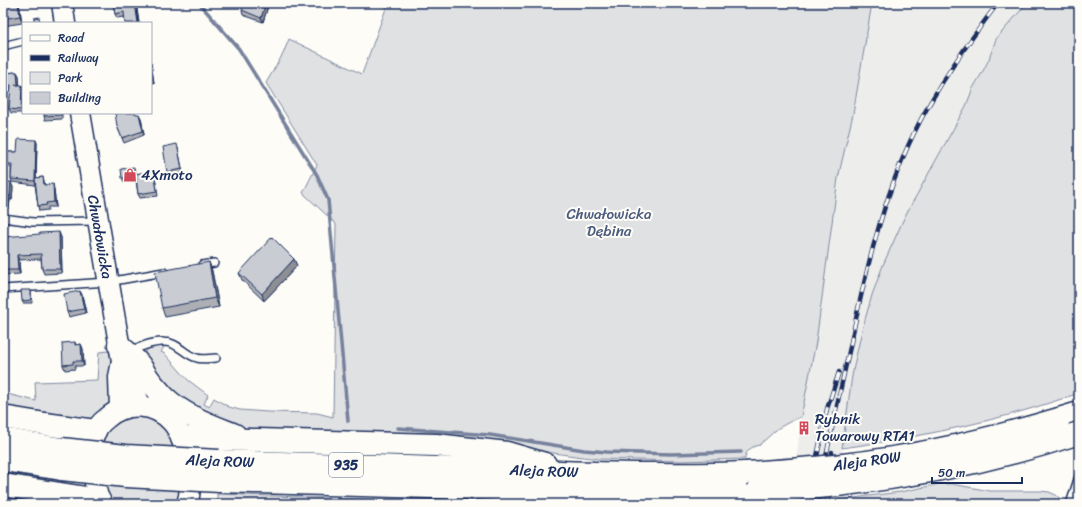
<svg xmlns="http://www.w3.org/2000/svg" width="1082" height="507" viewBox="0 0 1082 507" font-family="Sriracha,sans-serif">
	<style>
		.built { fill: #edeeec }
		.green { fill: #e0e1e3; stroke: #7e88a0 }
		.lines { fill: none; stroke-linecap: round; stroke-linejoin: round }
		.stream { stroke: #76819c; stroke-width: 3.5 }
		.lane-casing { stroke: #1b2f5e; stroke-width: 10 }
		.secondary-casing { stroke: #1b2f5e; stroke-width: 23 }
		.primary-casing { stroke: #1b2f5e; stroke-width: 25 }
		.lane { stroke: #fdfcf7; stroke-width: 7 }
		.secondary { stroke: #fdfcf7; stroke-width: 20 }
		.primary { stroke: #fdfcf7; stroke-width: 22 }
		.rail-casing { stroke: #1b2f5e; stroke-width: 4.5 }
		.rail { stroke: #fdfcf7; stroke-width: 3; stroke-dasharray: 9; stroke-linecap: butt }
		.primary-bridge-casing { stroke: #1b2f5e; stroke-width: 25; stroke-linecap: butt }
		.primary-bridge { stroke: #fdfcf7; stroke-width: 22 }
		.wall { fill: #adafb5; stroke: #1b2f5e }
		.shaded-wall { fill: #8d8f94; stroke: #1b2f5e }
		.building { fill: #c9ccd3; stroke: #1b2f5e }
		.labels { text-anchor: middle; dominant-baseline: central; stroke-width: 4; stroke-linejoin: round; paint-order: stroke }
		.shield { fill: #fdfcf7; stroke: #5f6c8c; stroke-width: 1 }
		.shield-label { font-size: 14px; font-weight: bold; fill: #1b2f5e }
		.poi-label { font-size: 15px; fill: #1b2f5e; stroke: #fdfcf7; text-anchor: start }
		.park-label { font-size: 15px; fill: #4c5c7f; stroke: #fdfcf7 }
		.street-label { font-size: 15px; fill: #1b2f5e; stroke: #fdfcf7 }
	</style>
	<rect width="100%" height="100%" fill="#fdfcf7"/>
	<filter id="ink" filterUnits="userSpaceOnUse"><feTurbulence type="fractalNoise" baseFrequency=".025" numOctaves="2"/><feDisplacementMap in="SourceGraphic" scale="8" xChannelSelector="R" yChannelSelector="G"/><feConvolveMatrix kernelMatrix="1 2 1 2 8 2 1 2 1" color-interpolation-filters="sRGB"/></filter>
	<g filter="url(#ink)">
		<polygon class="built" points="872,3 1027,3 996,39 989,59 982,73 973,88 966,106 905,216 883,265 872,295 862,330 852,375 842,448 837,504 791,504 802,410 838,178 853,114"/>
		<g class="green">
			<path d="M388,3H872L853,114L838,178L816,342L801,417C797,418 779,427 776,430C771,434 767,439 761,443L760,445C752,446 745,451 745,459L680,461L598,459L575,456L502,446L251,430L233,428L176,396L143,354C148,347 157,345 165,345L161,352L165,354L188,380L208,395L204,404L209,407L214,398L229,407L240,410L268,412L317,413L333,417L336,224L303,193L317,165L266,83L283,54L289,39L362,74Z"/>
			<path d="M1027,3H1079V393C1003,420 922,437 842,448L852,376L855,361L862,330L872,295L883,265L905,216L966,106L973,88L982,73L989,59L996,39Z"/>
			<polygon points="109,351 110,356 113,356 115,400 93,421 3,410 3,393 36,401 35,382 97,380 99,352"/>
			<polygon points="132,414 155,418 170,432 182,473 178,504 109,504 106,497 99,446 109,426"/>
			<polygon points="940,484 952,484 990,491 1040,491 1049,492 1056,495 1066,504 837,504 837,500 900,492"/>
			<polygon points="3,492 85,504 3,504"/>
			<polygon points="217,494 412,501 413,498 519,501 518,502 496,504 310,504 217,501"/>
		</g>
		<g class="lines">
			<g class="stream">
				<polyline points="199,3 239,49 317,175 328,200 348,421"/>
				<polyline points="398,428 490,435 584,450 607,452 671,454 741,452"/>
			</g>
			<g class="lane-casing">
				<g id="lane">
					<polyline points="3,46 23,41"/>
					<polyline points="3,218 33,222 97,221"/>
					<polyline points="202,265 214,263"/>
					<polyline points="3,289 108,282 164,272"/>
					<path d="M130,351C141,347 152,341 164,342C178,342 184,355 197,358C202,360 210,358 216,358"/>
					<polyline points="1070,504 1079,476"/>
				</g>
			</g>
			<g class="secondary-casing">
				<g id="secondary">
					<polyline points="62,3 65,23"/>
					<polyline points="80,113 122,361 119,377 120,409"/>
					<polyline points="122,362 130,376 140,406"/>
					<path d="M100,504C95,489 89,453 93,438C95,430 100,423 107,418C126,401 155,403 172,422C182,433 185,448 187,462C189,476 192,490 187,504"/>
				</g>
			</g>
			<g class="primary-casing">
				<g id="primary">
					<path d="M119,345C125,351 132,356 137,362C141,366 143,371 146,375C151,383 158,390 164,397C184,416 210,425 235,435"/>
					<polyline points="3,417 45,424 95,431"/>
					<polyline points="1059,419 1079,413"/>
					<polyline points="182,438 436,445 507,453 545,464"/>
					<polyline points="3,439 61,449"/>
					<polyline points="3,460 62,469"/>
					<path d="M219,461C322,465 425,468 528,471C601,473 673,476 746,473"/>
					<polyline points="220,481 601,492 677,493 757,492"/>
					<polyline points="3,485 99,500"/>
				</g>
			</g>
			<use href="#lane" class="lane"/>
			<use href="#secondary" class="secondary"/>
			<use href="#primary" class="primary"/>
			<g class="rail-casing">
				<g id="rail">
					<polyline points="807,504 827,409 839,372"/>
					<path d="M816,504C827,452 838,399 850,347C865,274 882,200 914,133C937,86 967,44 998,3"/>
					<polyline points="827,504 832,452"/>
				</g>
			</g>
			<use href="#rail" class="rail"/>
			<g class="primary-bridge-casing">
				<g id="primary-bridge">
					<polyline points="61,449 126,456 219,461"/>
					<polyline points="62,469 126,476 220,481"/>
					<path d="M746,473C778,471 811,469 843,465C916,457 988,440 1059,419"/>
					<path d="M757,492C786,490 815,488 845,484C924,475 1003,458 1079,433"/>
				</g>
			</g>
			<use href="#primary-bridge" class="primary-bridge"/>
		</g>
		<g class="wall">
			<polygon points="3,3 19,3 22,23 3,26"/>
			<polygon points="113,3 136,3 139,23 125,23 124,17 117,18 115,14"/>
			<polygon points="255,3 269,3 263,22 243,15 242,10 254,5"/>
			<polygon points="151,63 154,83 151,83"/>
			<polygon points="17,72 19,76 19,85 23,88 22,113 11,113 9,109 11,89 3,89 3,73"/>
			<polygon points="62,113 62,119 45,120 44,116"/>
			<polygon points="137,114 141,118 144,135 124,143 117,126"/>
			<polygon points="36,140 37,143 36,178 43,177 45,185 54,189 56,207 48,207 48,210 39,211 38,206 35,185 12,182 11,179 11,167 3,167 3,152 17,152"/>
			<polygon points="178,148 183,173 169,176 167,172"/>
			<polygon points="136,171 136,174 154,171 155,176 158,196 140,198 138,194 136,181 124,182 122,178"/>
			<polygon points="3,182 13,187 12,200 10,200 9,208 3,207"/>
			<polygon points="3,237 61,237 62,273 44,274 42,269 41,259 19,260 20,274 3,275"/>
			<polygon points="294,259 297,266 264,301 242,280 239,273"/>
			<polygon points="209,262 212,271 219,307 165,317 162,308"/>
			<polygon points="80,291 82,295 86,313 69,317 67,312"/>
			<polygon points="31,292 32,303 23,303 22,301"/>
			<polygon points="75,342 76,345 81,344 83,349 84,366 75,366 75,369 65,370 63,365"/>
		</g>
		<g class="shaded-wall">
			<polygon points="18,3 19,3 22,23 20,16"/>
			<polygon points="135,3 136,3 139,23 138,23"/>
			<polygon points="266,3 269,3 263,22 261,18"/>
			<polygon points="151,63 154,83 152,78 151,70"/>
			<polygon points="17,72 19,76 20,89 18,85"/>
			<polygon points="22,85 23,88 22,113 21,110"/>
			<polygon points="139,114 141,118 144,135 143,131"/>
			<polygon points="36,140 37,143 36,185 35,181"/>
			<polygon points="11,182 13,187 12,200 10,196"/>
			<polygon points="53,184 54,189 56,207 54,202"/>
			<polygon points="8,196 10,200 9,208 8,203"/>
			<polygon points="59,232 61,237 62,273 60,269"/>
			<polygon points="17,255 19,260 20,274 18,270"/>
			<polygon points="294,259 297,266 264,301 262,294"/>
			<polygon points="209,262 212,271 219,307 215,298"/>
			<polygon points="80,291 82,295 86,313 84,309"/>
			<polygon points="81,344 83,349 84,366 82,361"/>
		</g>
		<g class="building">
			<polygon points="3,3 18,3 20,16 3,19"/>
			<polygon points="113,3 135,3 138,23 125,23 124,12 115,14"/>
			<polygon points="244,3 249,3 254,5 255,3 266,3 261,18 242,10"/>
			<polygon points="39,17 40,23 34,23 34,18"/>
			<polygon points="151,70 152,78 151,78"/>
			<polygon points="17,72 18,85 15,85 22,85 21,110 9,109 11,85 3,85 3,73"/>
			<polygon points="44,113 61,113 61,115 44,116"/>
			<polygon points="115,113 136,113 136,114 139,114 143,131 122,138 117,126"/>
			<polygon points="18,139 36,140 35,181 11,179 12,164 3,164 3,152 17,152"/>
			<polygon points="177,144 182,169 167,172 163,147"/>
			<polygon points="134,167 135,174 154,171 157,191 138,194 136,177 122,178 121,169"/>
			<polygon points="43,177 44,185 53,184 54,202 46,203 47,205 38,206 35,178"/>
			<polygon points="3,182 11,182 10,196 8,196 8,203 3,203"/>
			<polygon points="59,232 60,269 42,269 41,254 17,255 18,270 3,270 3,237 40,234 40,233"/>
			<polygon points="272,237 294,259 262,294 239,273"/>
			<polygon points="209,262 215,298 162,308 155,272"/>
			<polygon points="21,290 31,290 31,300 22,301"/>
			<polygon points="80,291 84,309 67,312 64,294"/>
			<polygon points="75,342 75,345 81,344 82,361 73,361 73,364 63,365 62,343"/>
		</g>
	</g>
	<defs>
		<g id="shop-bare" transform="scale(1.08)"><path d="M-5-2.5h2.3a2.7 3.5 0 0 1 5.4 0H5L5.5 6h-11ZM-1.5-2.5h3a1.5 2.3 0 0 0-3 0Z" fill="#d1495b" stroke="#fdfcf7" stroke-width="2.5" paint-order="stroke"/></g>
		<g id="building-bare" transform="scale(1.08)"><path d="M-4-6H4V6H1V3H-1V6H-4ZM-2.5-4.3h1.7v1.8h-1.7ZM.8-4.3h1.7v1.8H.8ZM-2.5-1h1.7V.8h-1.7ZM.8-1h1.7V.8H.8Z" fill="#d1495b" stroke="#fdfcf7" stroke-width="2.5" paint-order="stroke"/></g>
	</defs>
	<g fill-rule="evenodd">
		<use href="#shop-bare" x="130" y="175"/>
		<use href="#building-bare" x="804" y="428"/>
	</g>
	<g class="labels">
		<rect class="shield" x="329" y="453" width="34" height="24" rx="3"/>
		<g class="shield-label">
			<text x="346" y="465">935</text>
		</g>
		<g class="poi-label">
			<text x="141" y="175">4Xmoto</text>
			<text x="815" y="419">Rybnik<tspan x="815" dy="17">Towarowy RTA1</tspan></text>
		</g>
		<g class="park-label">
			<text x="609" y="214">Chwałowicka<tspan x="609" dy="17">Dębina</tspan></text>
		</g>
		<g class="street-label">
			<text transform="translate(100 237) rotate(80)">Chwałowicka</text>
			<text transform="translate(220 461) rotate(2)">Aleja ROW</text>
			<text transform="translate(867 461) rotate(-8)">Aleja ROW</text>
			<text transform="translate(544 471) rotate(2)">Aleja ROW</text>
		</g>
	</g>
	<rect width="1082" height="507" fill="none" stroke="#fdfcf7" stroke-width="16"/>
	<rect x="8" y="8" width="1066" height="491" fill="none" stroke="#1b2f5e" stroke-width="1.5" filter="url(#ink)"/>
	<rect x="22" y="22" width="130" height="92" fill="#fdfcf7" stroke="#a3aaba"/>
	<rect x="30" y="35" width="20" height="6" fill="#fdfcf7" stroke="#a3aaba"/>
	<text x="58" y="42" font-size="12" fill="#1b2f5e">Road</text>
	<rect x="30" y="55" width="20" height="6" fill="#1b2f5e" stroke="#a3aaba"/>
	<text x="58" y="62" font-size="12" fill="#1b2f5e">Railway</text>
	<rect x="30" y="72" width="20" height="12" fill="#e0e1e3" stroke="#a3aaba"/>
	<text x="58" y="82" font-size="12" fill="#1b2f5e">Park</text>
	<rect x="30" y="92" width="20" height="12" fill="#c9ccd3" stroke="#a3aaba"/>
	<text x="58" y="102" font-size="12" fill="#1b2f5e">Building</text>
	<path d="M932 477v6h90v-6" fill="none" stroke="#1b2f5e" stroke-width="2"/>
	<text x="938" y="477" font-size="12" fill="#1b2f5e" stroke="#fdfcf7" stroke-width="3" paint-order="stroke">50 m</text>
</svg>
